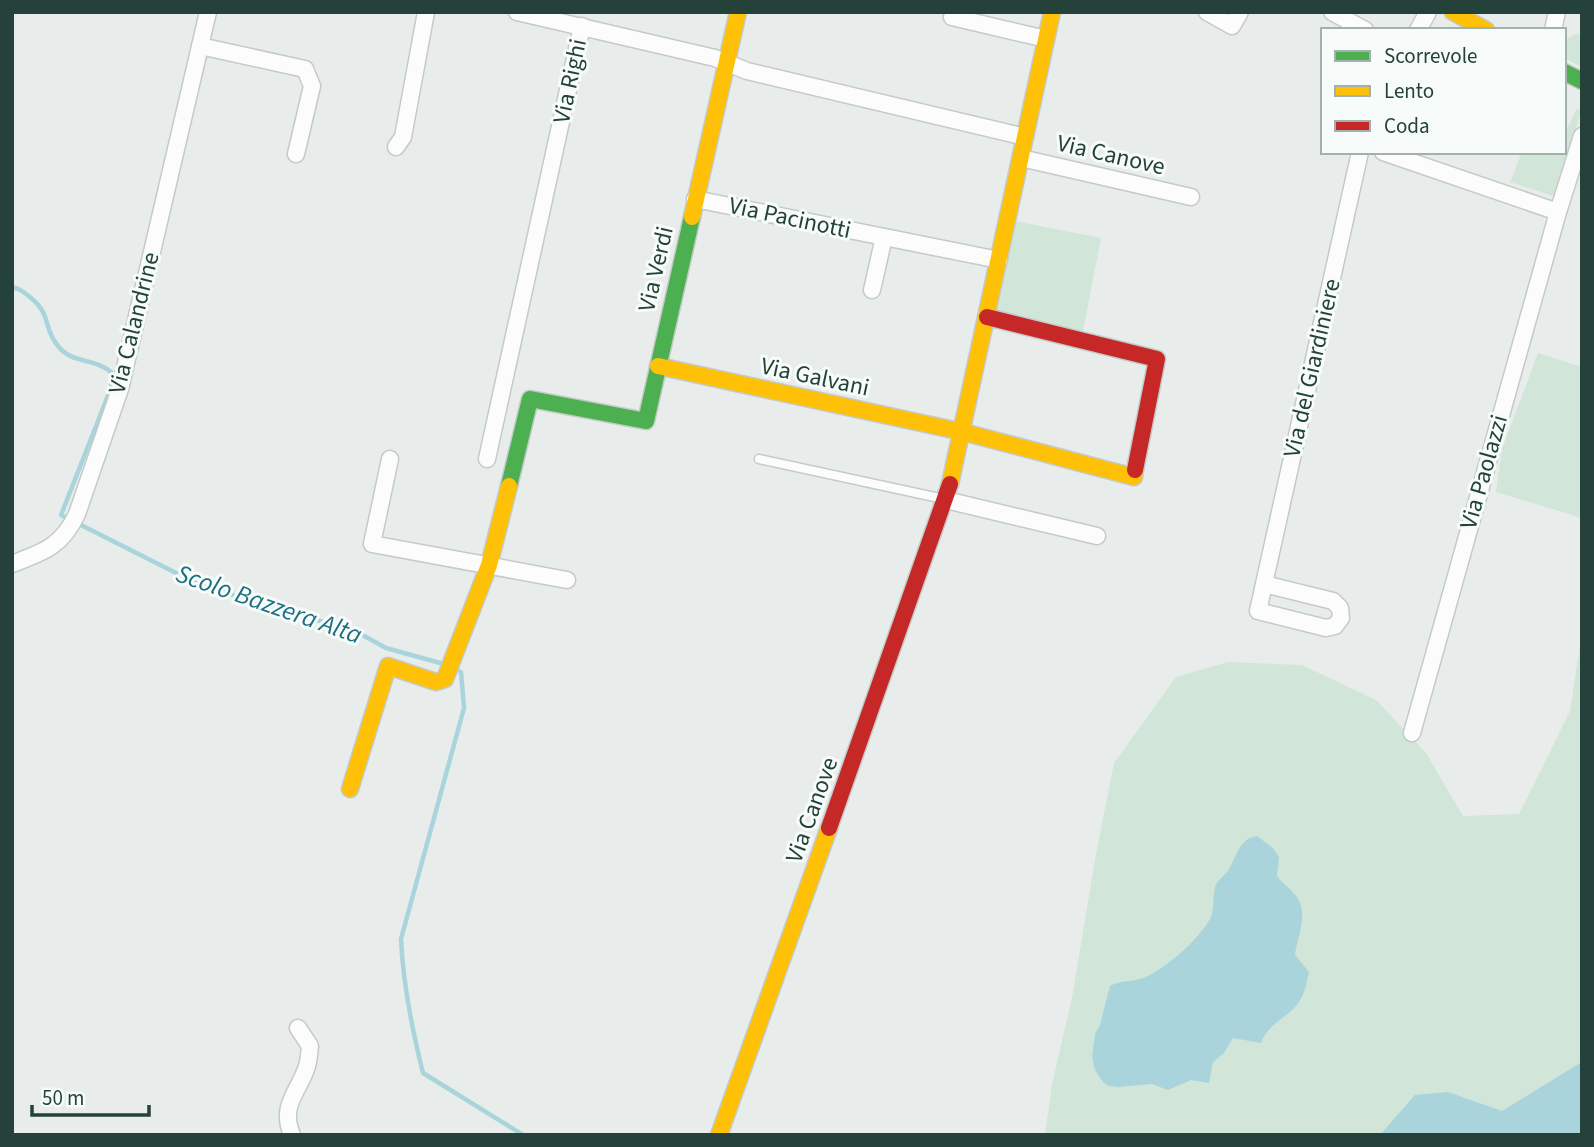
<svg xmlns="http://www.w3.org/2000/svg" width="1594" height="1147" viewBox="0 0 1594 1147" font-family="'Source Sans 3',sans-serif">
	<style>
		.green { fill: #d1e6d8 }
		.water { fill: #a9d4db }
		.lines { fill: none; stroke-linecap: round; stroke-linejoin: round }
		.stream { stroke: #a9d4db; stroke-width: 4.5 }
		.lane-casing { stroke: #c5cac8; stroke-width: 11 }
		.street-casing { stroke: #c5cac8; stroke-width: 19 }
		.fast-casing { stroke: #c3cbc8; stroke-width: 19 }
		.slow-casing { stroke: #c3cbc8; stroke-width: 19 }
		.jam-casing { stroke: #c3cbc8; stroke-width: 19 }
		.lane { stroke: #fcfcfc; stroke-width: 8 }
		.street { stroke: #fcfcfc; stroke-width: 16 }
		.fast { stroke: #4caf50; stroke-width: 16 }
		.slow { stroke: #ffc107; stroke-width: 16 }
		.jam { stroke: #c62828; stroke-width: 16 }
		.labels { text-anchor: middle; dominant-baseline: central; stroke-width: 6; stroke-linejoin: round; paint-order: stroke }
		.street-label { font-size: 24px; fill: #24423a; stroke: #f7fbf9 }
		.water-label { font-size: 26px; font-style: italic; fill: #1c6f80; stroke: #f7fbf9 }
	</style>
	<rect width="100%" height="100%" fill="#e8edeb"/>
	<g class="green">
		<polygon points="1578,33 1582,40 1582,67 1564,58 1564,40"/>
		<polygon points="1577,108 1581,111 1556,197 1510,182 1522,152 1564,152 1564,135"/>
		<polygon points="1015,221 1101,238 1081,341 996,320"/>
		<polygon points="1538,353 1582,367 1582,518 1496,492 1502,449"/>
		<polygon points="1582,632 1582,1135 1045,1135 1052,1084 1072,998 1096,854 1114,763 1176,677 1228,662 1302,665 1376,700 1426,753 1463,816 1519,814 1570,711"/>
	</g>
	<g class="water">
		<path d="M1257,836L1273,848L1279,857L1277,876C1283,884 1291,889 1297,897C1309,914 1297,937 1295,955L1309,972C1306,986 1304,999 1293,1009C1281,1021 1267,1026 1261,1043L1233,1038L1224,1053L1213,1062L1209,1083L1191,1080L1168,1090L1152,1084L1119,1087L1109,1086L1103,1082L1095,1070L1092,1057L1095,1034L1100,1025L1110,986C1121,980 1134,982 1146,977C1166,968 1199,939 1210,919C1215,909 1212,898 1215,888C1216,881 1224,876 1228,871C1236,858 1239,838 1257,836Z"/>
		<polygon points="1580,1063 1582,1063 1582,1135 1380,1135 1415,1095 1448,1092 1502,1111"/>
	</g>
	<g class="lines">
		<g class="stream">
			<path d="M12,287C21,289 25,293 31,298C52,315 43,329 58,346C73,365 95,357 112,373L111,388L61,515L69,519"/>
			<polyline points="77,523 200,585 357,632 386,648 440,663"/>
			<path d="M456,670L461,672L464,708L401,939C403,985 412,1029 423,1073L523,1135"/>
		</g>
		<g class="lane-casing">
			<polyline id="lane" points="759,459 944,499"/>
		</g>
		<g class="street-casing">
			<g id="street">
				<polyline points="517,12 715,58 747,71 1025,137"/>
				<polyline points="1207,12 1232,26 1240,12"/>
				<polyline points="1332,12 1365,30"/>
				<polyline points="952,17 1046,39"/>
				<polyline points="1418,30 1428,12"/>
				<polyline points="1553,30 1557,12"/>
				<polyline points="200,46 305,69 312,86 296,154"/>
				<polyline points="396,147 403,137 426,12"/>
				<polyline points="1383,152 1558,212"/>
				<polyline points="1021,158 1191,197"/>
				<polyline points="695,199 999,260"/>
				<polyline points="872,290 884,237"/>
				<polyline points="390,459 372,544 567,580"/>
				<polyline points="487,459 582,26"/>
				<polyline points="946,500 1097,536"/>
				<path d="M12,564C44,552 62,546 77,514L120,389L208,12"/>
				<polyline points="1264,584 1333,601 1340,608 1341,618 1335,626 1326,628 1258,611 1360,152"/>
				<polyline points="1412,733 1558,212 1582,136"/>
				<path d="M292,1135C280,1106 297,1094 306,1069C309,1062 309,1054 310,1046L298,1028"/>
			</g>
		</g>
		<g class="fast-casing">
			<g id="fast">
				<polyline points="1564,72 1582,81"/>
				<polyline points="509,486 530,399 646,421 692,217"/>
			</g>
		</g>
		<g class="slow-casing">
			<g id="slow">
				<polyline points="1453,12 1486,30"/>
				<polyline points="692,217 738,12"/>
				<polyline points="658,366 963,432 1134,477 1135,470"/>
				<polyline points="950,484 1052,12"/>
				<polyline points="350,789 388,666 436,682 445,679 489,565 509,486"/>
				<polyline points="719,1135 829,828"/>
			</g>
		</g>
		<g class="jam-casing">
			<g id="jam">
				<polyline points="987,317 1157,359 1135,470"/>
				<polyline points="829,828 950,484"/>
			</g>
		</g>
		<use href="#lane" class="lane"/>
		<use href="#street" class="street"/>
		<use href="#fast" class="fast"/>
		<use href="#slow" class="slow"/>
		<use href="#jam" class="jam"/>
	</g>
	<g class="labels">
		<g class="street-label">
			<text transform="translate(570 81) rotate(-78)">Via Righi</text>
			<text transform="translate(1111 155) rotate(13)">Via Canove</text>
			<text transform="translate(790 218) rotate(12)">Via Pacinotti</text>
			<text transform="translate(656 269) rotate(-77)">Via Verdi</text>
			<text transform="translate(134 323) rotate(-76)">Via Calandrine</text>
			<text transform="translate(1312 368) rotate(-77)">Via del Giardiniere</text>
			<text transform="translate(815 377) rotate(12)">Via Galvani</text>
			<text transform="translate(1484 472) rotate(-74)">Via Paolazzi</text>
			<text transform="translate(812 810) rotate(-70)">Via Canove</text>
		</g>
		<g class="water-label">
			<text transform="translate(269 604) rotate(19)">Scolo Bazzera Alta</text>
		</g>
	</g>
	<rect width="1594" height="1147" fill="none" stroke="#24423a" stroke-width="28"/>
	<rect x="1321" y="28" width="245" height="126" fill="#f7fbf9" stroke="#a3b1ad" stroke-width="2"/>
	<rect x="1335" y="51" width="35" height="10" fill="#4caf50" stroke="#a3b1ad" stroke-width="2"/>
	<text x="1384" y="63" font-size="21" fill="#24423a">Scorrevole</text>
	<rect x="1335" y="86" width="35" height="10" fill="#ffc107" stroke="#a3b1ad" stroke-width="2"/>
	<text x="1384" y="98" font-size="21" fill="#24423a">Lento</text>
	<rect x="1335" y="121" width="35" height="10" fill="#c62828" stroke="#a3b1ad" stroke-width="2"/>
	<text x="1384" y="133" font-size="21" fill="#24423a">Coda</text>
	<path d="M32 1105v10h117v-10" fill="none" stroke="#24423a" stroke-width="3.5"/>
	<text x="42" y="1105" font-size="21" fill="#24423a" stroke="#f7fbf9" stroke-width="5" paint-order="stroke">50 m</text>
</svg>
